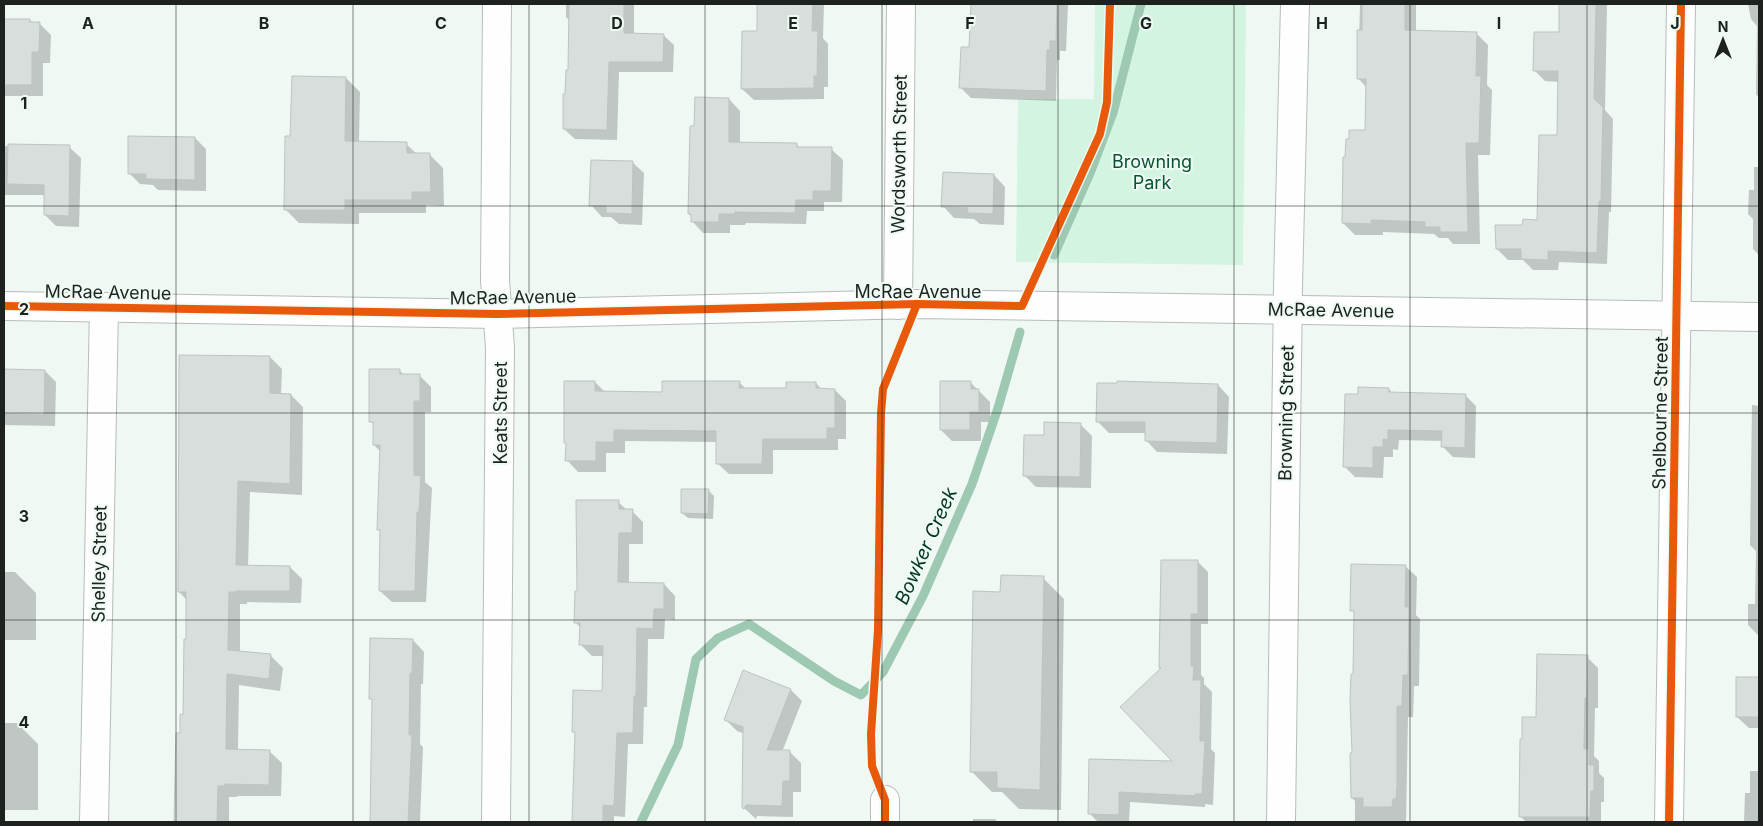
<svg xmlns="http://www.w3.org/2000/svg" width="1763" height="826" viewBox="0 0 1763 826" font-family="Inter,sans-serif">
	<style>
		.green { fill: #d2f4e1 }
		.shadow { fill: #0003 }
		.lines { fill: none; stroke-linecap: round; stroke-linejoin: round }
		.stream { stroke: #9dc8b2; stroke-width: 9 }
		.building { fill: #d8dedb; stroke: #bdc3c0 }
		.street-casing { stroke: #b6bdb9; stroke-width: 30 }
		.secondary-casing { stroke: #b6bdb9; stroke-width: 30 }
		.street { stroke: #fdfefd; stroke-width: 28 }
		.secondary { stroke: #fdfefd; stroke-width: 28 }
		.cycleway-casing { stroke: #edfbf3; stroke-width: 11 }
		.cycleway { stroke: #e8590c; stroke-width: 8 }
		.grid { fill: none; stroke: #1d221f; stroke-width: 1; stroke-opacity: 0.55 }
		.labels { text-anchor: middle; dominant-baseline: central; stroke-width: 4; stroke-linejoin: round; paint-order: stroke }
		.street-label { font-size: 18px; fill: #1d221f; stroke: #edfbf3 }
		.park-label { font-size: 18px; fill: #095436; stroke: #edfbf3 }
		.water-label { font-size: 19px; font-style: italic; fill: #033521; stroke: #edfbf3 }
		.grid-label { font-size: 16px; text-anchor: middle; font-weight: bold; fill: #1d221f; stroke: #edfbf3; stroke-width: 4; stroke-linejoin: round; paint-order: stroke }
	</style>
	<rect width="100%" height="100%" fill="#f0f8f4"/>
	<polygon class="green" points="1095,4 1246,4 1243,265 1016,262 1018,99 1094,99"/>
	<g class="shadow">
		<polygon points="566,4 634,4 634,34 663,35 674,45 673,72 619,72 617,140 575,139 564,129 569,71 570,21 566,17"/>
		<polygon points="758,4 824,4 823,38 828,44 828,87 824,87 824,99 754,100 742,89 758,32"/>
		<polygon points="971,4 1068,4 1066,51 1060,51 1060,60 1057,60 1056,101 971,98 961,88 970,49"/>
		<polygon points="1360,4 1416,4 1416,31 1476,33 1488,45 1487,85 1492,90 1490,155 1478,155 1480,244 1453,244 1448,238 1439,238 1434,234 1383,232 1383,235 1355,235 1343,223 1346,158 1366,132 1367,88 1358,78"/>
		<polygon points="1561,4 1607,4 1605,110 1613,119 1611,212 1609,212 1607,264 1559,262 1558,270 1533,270 1523,260 1508,260 1497,249 1524,227 1538,221 1558,137 1559,82 1545,81 1534,70 1560,33"/>
		<polygon points="1748,4 1759,4 1759,98 1756,94 1757,26 1751,19"/>
		<polygon points="4,20 30,20 33,23 39,23 51,35 50,63 43,63 43,96 4,96"/>
		<polygon points="346,78 360,92 359,142 406,144 417,154 429,154 443,168 444,206 426,205 426,213 359,213 359,224 299,223 285,209"/>
		<polygon points="729,99 740,111 740,144 797,145 800,148 831,149 843,160 842,202 824,202 824,211 807,211 806,224 746,223 745,225 730,225 730,233 703,233 692,221 692,217 689,214 695,128"/>
		<polygon points="195,138 206,149 206,191 158,190 153,185 140,184 129,173"/>
		<polygon points="4,146 69,147 81,158 79,227 56,226 45,215 45,195 4,195"/>
		<polygon points="632,162 644,173 642,225 619,224 611,217 602,217 591,205"/>
		<polygon points="1754,167 1759,167 1759,255 1753,249 1753,219 1748,214 1749,190 1754,190"/>
		<polygon points="994,175 1005,187 1004,225 980,224 974,219 954,218 943,206"/>
		<polygon points="270,357 282,369 281,395 291,395 303,407 302,495 250,492 248,567 290,567 302,579 301,603 247,602 247,604 240,604 240,652 271,656 283,668 280,691 239,685 238,750 270,752 282,763 281,796 237,796 237,797 229,797 229,822 175,822 177,735 181,735 184,716 187,640 187,600 179,592"/>
		<polygon points="4,370 45,371 56,382 55,426 4,425"/>
		<polygon points="399,370 405,376 420,376 431,387 431,412 425,412 425,482 432,488 426,602 392,602 380,591 381,532 378,529 381,452 374,445 374,425 371,421"/>
		<polygon points="595,382 605,392 663,393 739,382 746,389 788,389 816,383 822,390 835,390 846,401 846,439 838,439 838,450 773,450 773,474 729,474 717,463 718,442 625,441 625,453 606,453 606,472 578,472 567,460 567,444 565,442"/>
		<polygon points="970,382 990,402 990,422 981,422 981,441 952,441 941,430"/>
		<polygon points="1218,385 1229,397 1227,454 1157,452 1146,440 1146,433 1109,433 1097,421"/>
		<polygon points="1389,389 1393,394 1465,395 1476,406 1475,458 1453,457 1443,447 1443,441 1399,440 1398,450 1393,449 1393,457 1384,457 1383,478 1355,477 1344,466 1360,395"/>
		<polygon points="1752,405 1759,406 1759,636 1748,625 1748,604 1755,604 1756,551 1750,545"/>
		<polygon points="1081,425 1092,436 1091,488 1036,487 1025,476 1045,437"/>
		<polygon points="708,490 714,496 713,519 688,518 682,513"/>
		<polygon points="618,502 627,510 632,511 643,522 643,544 629,544 629,584 664,584 675,596 675,620 665,619 664,639 648,639 647,707 644,707 643,744 628,744 625,817 614,816 614,822 574,822 576,734 573,731 603,692 604,656 592,656 581,645 581,628 576,623"/>
		<polygon points="1197,561 1208,572 1208,624 1201,624 1201,675 1204,678 1204,684 1212,692 1211,749 1215,753 1213,805 1205,804 1205,807 1130,802 1129,822 1098,822 1090,814 1091,760 1175,763 1162,669"/>
		<polygon points="1405,566 1417,577 1416,615 1420,619 1419,686 1414,686 1413,717 1408,717 1406,822 1355,822 1355,801 1352,798 1355,613 1352,610"/>
		<polygon points="4,572 15,572 36,593 36,640 4,640"/>
		<polygon points="1043,578 1064,599 1061,810 1019,809 1002,792 992,792 971,771 1002,593"/>
		<polygon points="413,640 424,652 423,684 421,684 420,744 423,747 420,822 370,822 373,701 370,698"/>
		<polygon points="1587,657 1598,668 1598,708 1595,708 1594,756 1599,761 1599,773 1604,778 1604,802 1601,802 1601,822 1526,822 1520,816 1523,740 1537,719"/>
		<polygon points="744,671 791,690 802,701 782,752 790,752 801,763 801,792 793,792 793,817 757,816 756,819 743,807 745,734 737,731 726,720"/>
		<polygon points="1737,678 1759,678 1759,728 1749,728 1737,717"/>
		<polygon points="4,723 17,723 38,744 38,810 4,810"/>
		<polygon points="1750,771 1759,771 1759,822 1744,822 1745,793 1750,793"/>
		<polygon points="973,819 995,819 998,822 973,822"/>
	</g>
	<g class="lines">
		<g class="stream">
			<polyline points="1054,255 1091,171 1113,113 1141,4"/>
			<polyline points="641,822 678,745 696,659 718,638 749,624 834,681 861,695 883,672 923,596 972,484 998,408 1020,332"/>
		</g>
	</g>
	<g class="building">
		<polygon points="569,4 624,4 624,33 664,34 663,62 609,62 607,130 563,129 563,94 565,94 566,70 568,70"/>
		<polygon points="757,4 813,4 812,31 818,31 817,76 814,76 814,88 741,89 742,31 757,31"/>
		<polygon points="971,4 1057,4 1056,41 1050,41 1050,50 1047,50 1046,91 959,88 961,47 969,47"/>
		<polygon points="1362,4 1405,4 1405,30 1477,32 1476,76 1481,76 1479,143 1466,143 1468,232 1440,232 1440,227 1425,227 1425,222 1371,220 1371,224 1342,223 1343,157 1345,157 1346,139 1349,139 1349,130 1365,130 1366,79 1357,79 1357,30 1362,30"/>
		<polygon points="1559,4 1596,4 1594,99 1603,107 1601,201 1599,201 1597,253 1548,251 1548,260 1521,259 1521,249 1496,249 1495,225 1522,225 1523,219 1537,220 1539,135 1557,135 1558,71 1533,71 1534,32 1559,32"/>
		<polygon points="4,19 30,19 30,22 40,22 39,52 32,52 32,85 4,85"/>
		<polygon points="292,76 346,77 345,141 407,142 407,153 430,153 431,192 412,192 412,200 345,200 345,210 284,210 285,136 290,136"/>
		<polygon points="695,97 729,98 729,142 797,143 797,147 832,147 831,191 813,191 813,200 796,200 795,213 735,212 735,214 719,214 719,222 691,222 691,214 688,214 690,126 694,126"/>
		<polygon points="128,136 195,137 195,180 146,179 146,174 128,174"/>
		<polygon points="8,144 70,145 69,216 44,215 44,185 7,184"/>
		<polygon points="591,160 633,161 632,214 606,213 606,206 589,206"/>
		<polygon points="943,172 994,174 993,214 967,213 968,208 941,207"/>
		<polygon points="179,355 270,356 270,393 291,394 290,484 238,481 236,565 290,566 290,591 236,591 236,592 229,592 228,650 271,654 269,679 227,674 226,749 270,750 269,785 225,784 225,786 218,786 217,822 174,822 176,733 180,733 180,714 183,715 184,639 186,639 186,592 178,592"/>
		<polygon points="4,369 45,370 44,415 4,414"/>
		<polygon points="369,369 400,369 400,374 420,374 420,401 414,401 414,475 421,476 419,512 417,512 415,591 379,591 380,530 377,530 380,445 373,445 373,422 369,422"/>
		<polygon points="564,381 595,381 595,391 662,392 662,381 740,381 739,388 786,388 786,382 816,382 816,388 835,389 835,428 827,428 827,439 763,439 762,464 716,464 716,431 614,430 614,442 596,442 596,461 565,461 566,443 564,443"/>
		<polygon points="940,381 971,381 971,389 979,389 979,412 970,412 970,430 940,430"/>
		<polygon points="1117,381 1218,384 1217,443 1145,441 1145,422 1096,422 1097,383 1117,383"/>
		<polygon points="1358,387 1389,388 1389,392 1466,394 1465,448 1441,447 1442,431 1388,430 1388,440 1383,439 1383,447 1373,447 1373,468 1343,467 1345,394 1358,394"/>
		<polygon points="1044,422 1081,423 1080,477 1023,476 1024,435 1044,435"/>
		<polygon points="681,489 709,489 708,514 681,513"/>
		<polygon points="576,500 619,500 619,509 633,509 632,533 619,533 618,582 664,583 664,609 654,609 653,629 637,628 636,696 634,696 633,733 617,733 614,806 603,805 603,822 572,822 575,732 572,732 573,690 602,691 603,646 579,645 580,623 574,623 575,591 577,591"/>
		<polygon points="1161,560 1198,560 1198,614 1191,614 1191,666 1194,666 1193,680 1201,680 1200,741 1205,741 1202,794 1195,794 1195,796 1119,792 1119,815 1088,814 1089,759 1172,761 1120,707 1161,668 1159,668"/>
		<polygon points="1351,564 1406,565 1405,607 1409,607 1408,675 1403,675 1402,706 1397,706 1397,787 1396,799 1393,799 1392,807 1363,807 1363,798 1351,798 1350,753 1352,753 1350,700 1351,674 1353,674 1354,611 1350,611"/>
		<polygon points="1001,575 1044,576 1040,790 997,788 997,772 970,772 973,591 1000,592"/>
		<polygon points="370,638 413,639 412,674 410,673 409,735 412,735 408,822 370,822 372,699 369,699"/>
		<polygon points="1537,654 1588,655 1587,698 1585,698 1584,749 1589,749 1589,765 1594,765 1594,791 1591,791 1590,817 1519,817 1520,739 1522,739 1522,717 1536,717"/>
		<polygon points="743,670 791,689 767,750 790,750 790,781 783,781 782,806 746,805 744,809 742,808 743,727 724,720"/>
		<rect x="1736" y="677" width="23" height="40"/>
	</g>
	<g class="lines">
		<g class="street-casing">
			<g id="street">
				<polyline points="898,305 901,4"/>
				<polyline points="4,306 497,314 917,304 1759,317"/>
				<polyline points="94,822 104,307"/>
				<polyline points="496,822 500,348 495,280 497,4"/>
				<polyline points="885,822 885,800"/>
				<polyline points="1281,822 1288,287 1295,4"/>
			</g>
		</g>
		<g class="secondary-casing">
			<polyline id="secondary" points="1669,822 1681,4"/>
		</g>
		<use href="#street" class="street"/>
		<use href="#secondary" class="secondary"/>
		<g class="cycleway-casing">
			<g id="cycleway">
				<polyline points="4,306 497,314 917,304 1022,306 1100,134 1107,102 1110,4"/>
				<polyline points="885,822 885,800 872,766 871,734 878,630 881,413 883,389 917,304"/>
				<polyline points="1669,822 1681,4"/>
			</g>
		</g>
		<use href="#cycleway" class="cycleway"/>
	</g>
	<path class="grid" d="M176,4V822M353,4V822M529,4V822M705,4V822M882,4V822M1058,4V822M1234,4V822M1410,4V822M1587,4V822M4,206H1759M4,413H1759M4,620H1759"/>
	<g class="labels">
		<g class="street-label">
			<text transform="translate(899 154) rotate(-89)">Wordsworth Street</text>
			<text x="918" y="291">McRae Avenue</text>
			<text transform="translate(108 292) rotate(1)">McRae Avenue</text>
			<text transform="translate(513 297) rotate(-1)">McRae Avenue</text>
			<text transform="translate(1331 310) rotate(1)">McRae Avenue</text>
			<text transform="translate(500 413) rotate(-90)">Keats Street</text>
			<text transform="translate(1286 413) rotate(-89)">Browning Street</text>
			<text transform="translate(1660 413) rotate(-89)">Shelbourne Street</text>
			<text transform="translate(99 564) rotate(-89)">Shelley Street</text>
		</g>
		<g class="park-label">
			<text x="1152" y="161">Browning<tspan x="1152" dy="21">Park</tspan></text>
		</g>
		<g class="water-label">
			<text transform="translate(926 546) rotate(-66)">Bowker Creek</text>
		</g>
	</g>
	<g class="grid-label">
		<text x="88" y="29">A</text>
		<text x="264" y="29">B</text>
		<text x="441" y="29">C</text>
		<text x="617" y="29">D</text>
		<text x="793" y="29">E</text>
		<text x="970" y="29">F</text>
		<text x="1146" y="29">G</text>
		<text x="1322" y="29">H</text>
		<text x="1499" y="29">I</text>
		<text x="1675" y="29">J</text>
		<text x="24" y="109">1</text>
		<text x="24" y="315">2</text>
		<text x="24" y="522">3</text>
		<text x="24" y="728">4</text>
	</g>
	<rect width="1763" height="826" fill="none" stroke="#1d221f" stroke-width="10"/>
	<g transform="translate(1723 40)" stroke="#edfbf3" stroke-width="4" paint-order="stroke">
	<path d="M0-4L9 19L0 12L-9 19Z" fill="#1d221f"/>
	<text y="-8" font-size="14" font-weight="bold" text-anchor="middle" fill="#1d221f">N</text>
	</g>
</svg>
